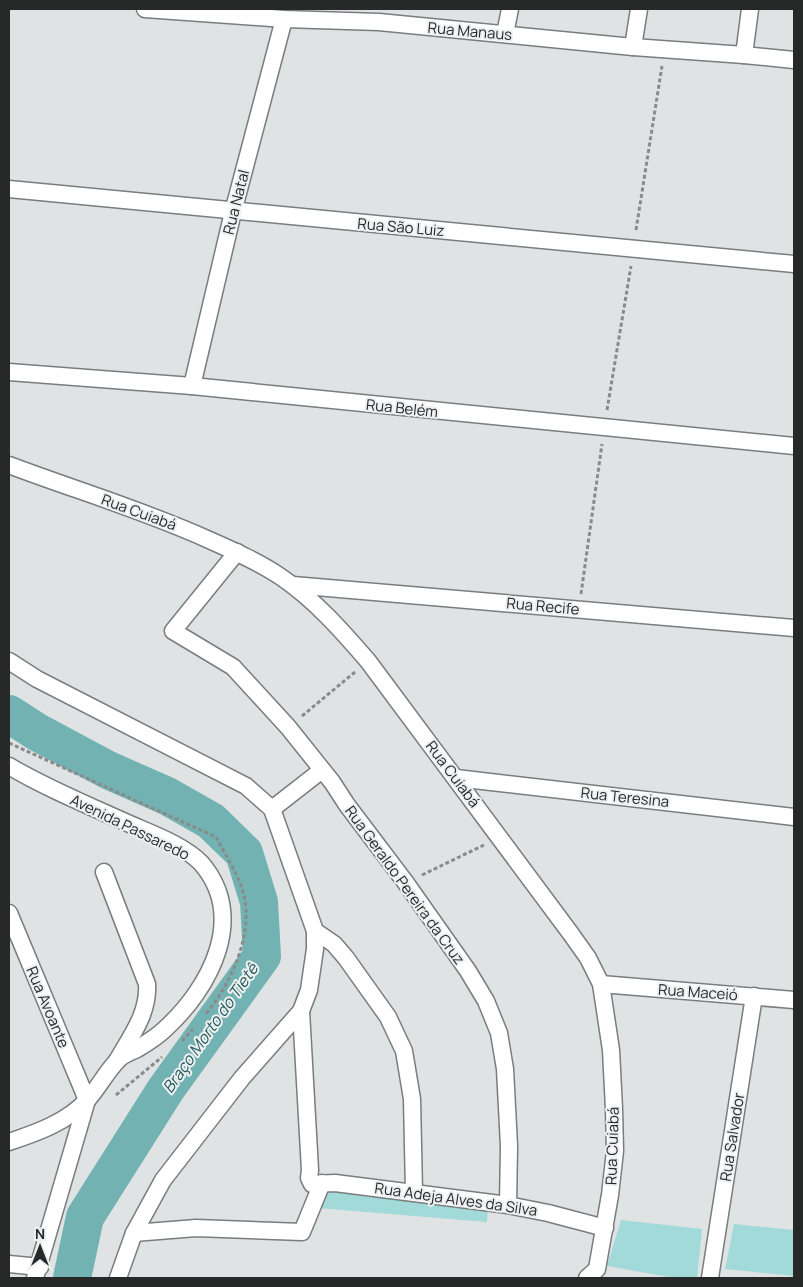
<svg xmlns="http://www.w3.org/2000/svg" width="803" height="1287" viewBox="0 0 803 1287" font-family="Manrope,sans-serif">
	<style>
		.green { fill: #a2d9d9 }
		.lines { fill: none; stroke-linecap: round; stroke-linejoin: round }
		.river { stroke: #72b2b2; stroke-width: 38 }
		.street-casing { stroke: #797d7d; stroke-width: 19 }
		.path { stroke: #898b8b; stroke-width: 3; stroke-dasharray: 4 2.5; stroke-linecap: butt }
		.street { stroke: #fff; stroke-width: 16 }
		.labels { text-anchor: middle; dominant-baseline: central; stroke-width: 4; stroke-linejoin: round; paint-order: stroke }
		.street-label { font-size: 15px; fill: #272828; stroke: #ecf0f0 }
		.water-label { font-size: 16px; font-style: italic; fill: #205758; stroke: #ecf0f0 }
	</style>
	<rect width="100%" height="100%" fill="#dfe3e3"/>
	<g class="green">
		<polygon points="326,1188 488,1206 487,1222 318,1208"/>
		<polygon points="621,1220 702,1229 697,1278 674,1278 607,1266"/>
		<polygon points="734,1224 794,1230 794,1276 725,1269"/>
	</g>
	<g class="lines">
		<polyline class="river" points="9,714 37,732 108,770 167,796 211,821 244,853 259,902 262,956 166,1089 85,1217 72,1278"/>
		<g class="street-casing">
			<g id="street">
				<polyline points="145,9 284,19 379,22 633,47 744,55 794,60"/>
				<polyline points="505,34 510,9"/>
				<polyline points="633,47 639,9"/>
				<polyline points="744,55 750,9"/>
				<polyline points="9,189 794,264"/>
				<polyline points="9,372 192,386 794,446"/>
				<polyline points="192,386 233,212 284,19"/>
				<path d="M9,465C75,490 143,510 207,539C232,550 259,562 281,577C315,600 342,631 368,661L571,934L588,958L601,984L611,1050L614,1109L615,1151L610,1195L597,1269L587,1278"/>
				<polyline points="237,552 173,631 233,667 288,727 332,782 347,805 406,883 468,971 486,1001 499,1033 505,1069 509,1146 508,1205"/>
				<polyline points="293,585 794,628"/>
				<polyline points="9,661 37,679 246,786 272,809 315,931"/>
				<path d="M9,766C48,789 90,806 132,825C153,834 185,846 201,863C248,917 210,988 165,1029C157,1037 147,1043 137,1049C131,1052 122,1055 118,1060C106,1072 99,1087 88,1099C68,1122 36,1133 9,1142"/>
				<polyline points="456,778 794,817"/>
				<polyline points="272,809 322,770"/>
				<path d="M104,872L147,984C149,1012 132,1035 118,1059"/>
				<polyline points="9,913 87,1100"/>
				<polyline points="601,984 794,1000"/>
				<polyline points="301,1011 310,1170 309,1178 312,1184 335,1183 508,1205 548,1213 605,1228"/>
				<polyline points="134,1233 196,1228 302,1232 322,1183"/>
				<polyline points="9,1264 40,1267"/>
				<polyline points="35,1278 87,1100"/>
				<polyline points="118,1278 134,1233 163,1180 242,1078 301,1011 309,990 315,949 315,931 334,944 346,958 388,1017 404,1051 412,1099 414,1192"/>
				<polyline points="710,1278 754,996"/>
			</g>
		</g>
		<g class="path">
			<polyline points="636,230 662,66"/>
			<polyline points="607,410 631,266"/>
			<polyline points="581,594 602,444"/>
			<polyline points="302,716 355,672"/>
			<path d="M9,743L216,837C226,856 242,880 245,901C251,940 230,985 205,1015"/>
			<polyline points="422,875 484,845"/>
			<polyline points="182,1041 193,1029"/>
			<polyline points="116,1095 162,1057"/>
		</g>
		<use href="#street" class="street"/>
	</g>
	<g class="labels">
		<g class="street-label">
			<text transform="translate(470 31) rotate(5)">Rua Manaus</text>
			<text transform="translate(236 202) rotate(-76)">Rua Natal</text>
			<text transform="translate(401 227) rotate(5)">Rua São Luiz</text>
			<text transform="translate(402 408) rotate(6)">Rua Belém</text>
			<text transform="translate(139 512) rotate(20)">Rua Cuiabá</text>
			<text transform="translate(543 606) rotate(5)">Rua Recife</text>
			<text transform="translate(453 774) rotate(53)">Rua Cuiabá</text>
			<text transform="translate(625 797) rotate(6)">Rua Teresina</text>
			<text transform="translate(130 827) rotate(26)">Avenida Passaredo</text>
			<text transform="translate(405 885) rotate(54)">Rua Geraldo Pereira da Cruz</text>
			<text transform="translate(698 992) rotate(4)">Rua Maceió</text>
			<text transform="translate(48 1007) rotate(67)">Rua Avoante</text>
			<text transform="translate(732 1137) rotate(-81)">Rua Salvador</text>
			<text transform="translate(612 1146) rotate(-88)">Rua Cuiabá</text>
			<text transform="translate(456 1199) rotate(8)">Rua Adeja Alves da Silva</text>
		</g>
		<g class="water-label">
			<text transform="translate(210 1028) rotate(-55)">Braço Morto do Tietê</text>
		</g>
	</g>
	<rect width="803" height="1287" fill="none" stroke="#272828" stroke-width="20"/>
	<g transform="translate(40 1247)" stroke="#ecf0f0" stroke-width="4" paint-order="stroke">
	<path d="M0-4L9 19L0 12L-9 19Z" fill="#272828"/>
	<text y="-8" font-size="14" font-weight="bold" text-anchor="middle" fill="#272828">N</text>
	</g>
</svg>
